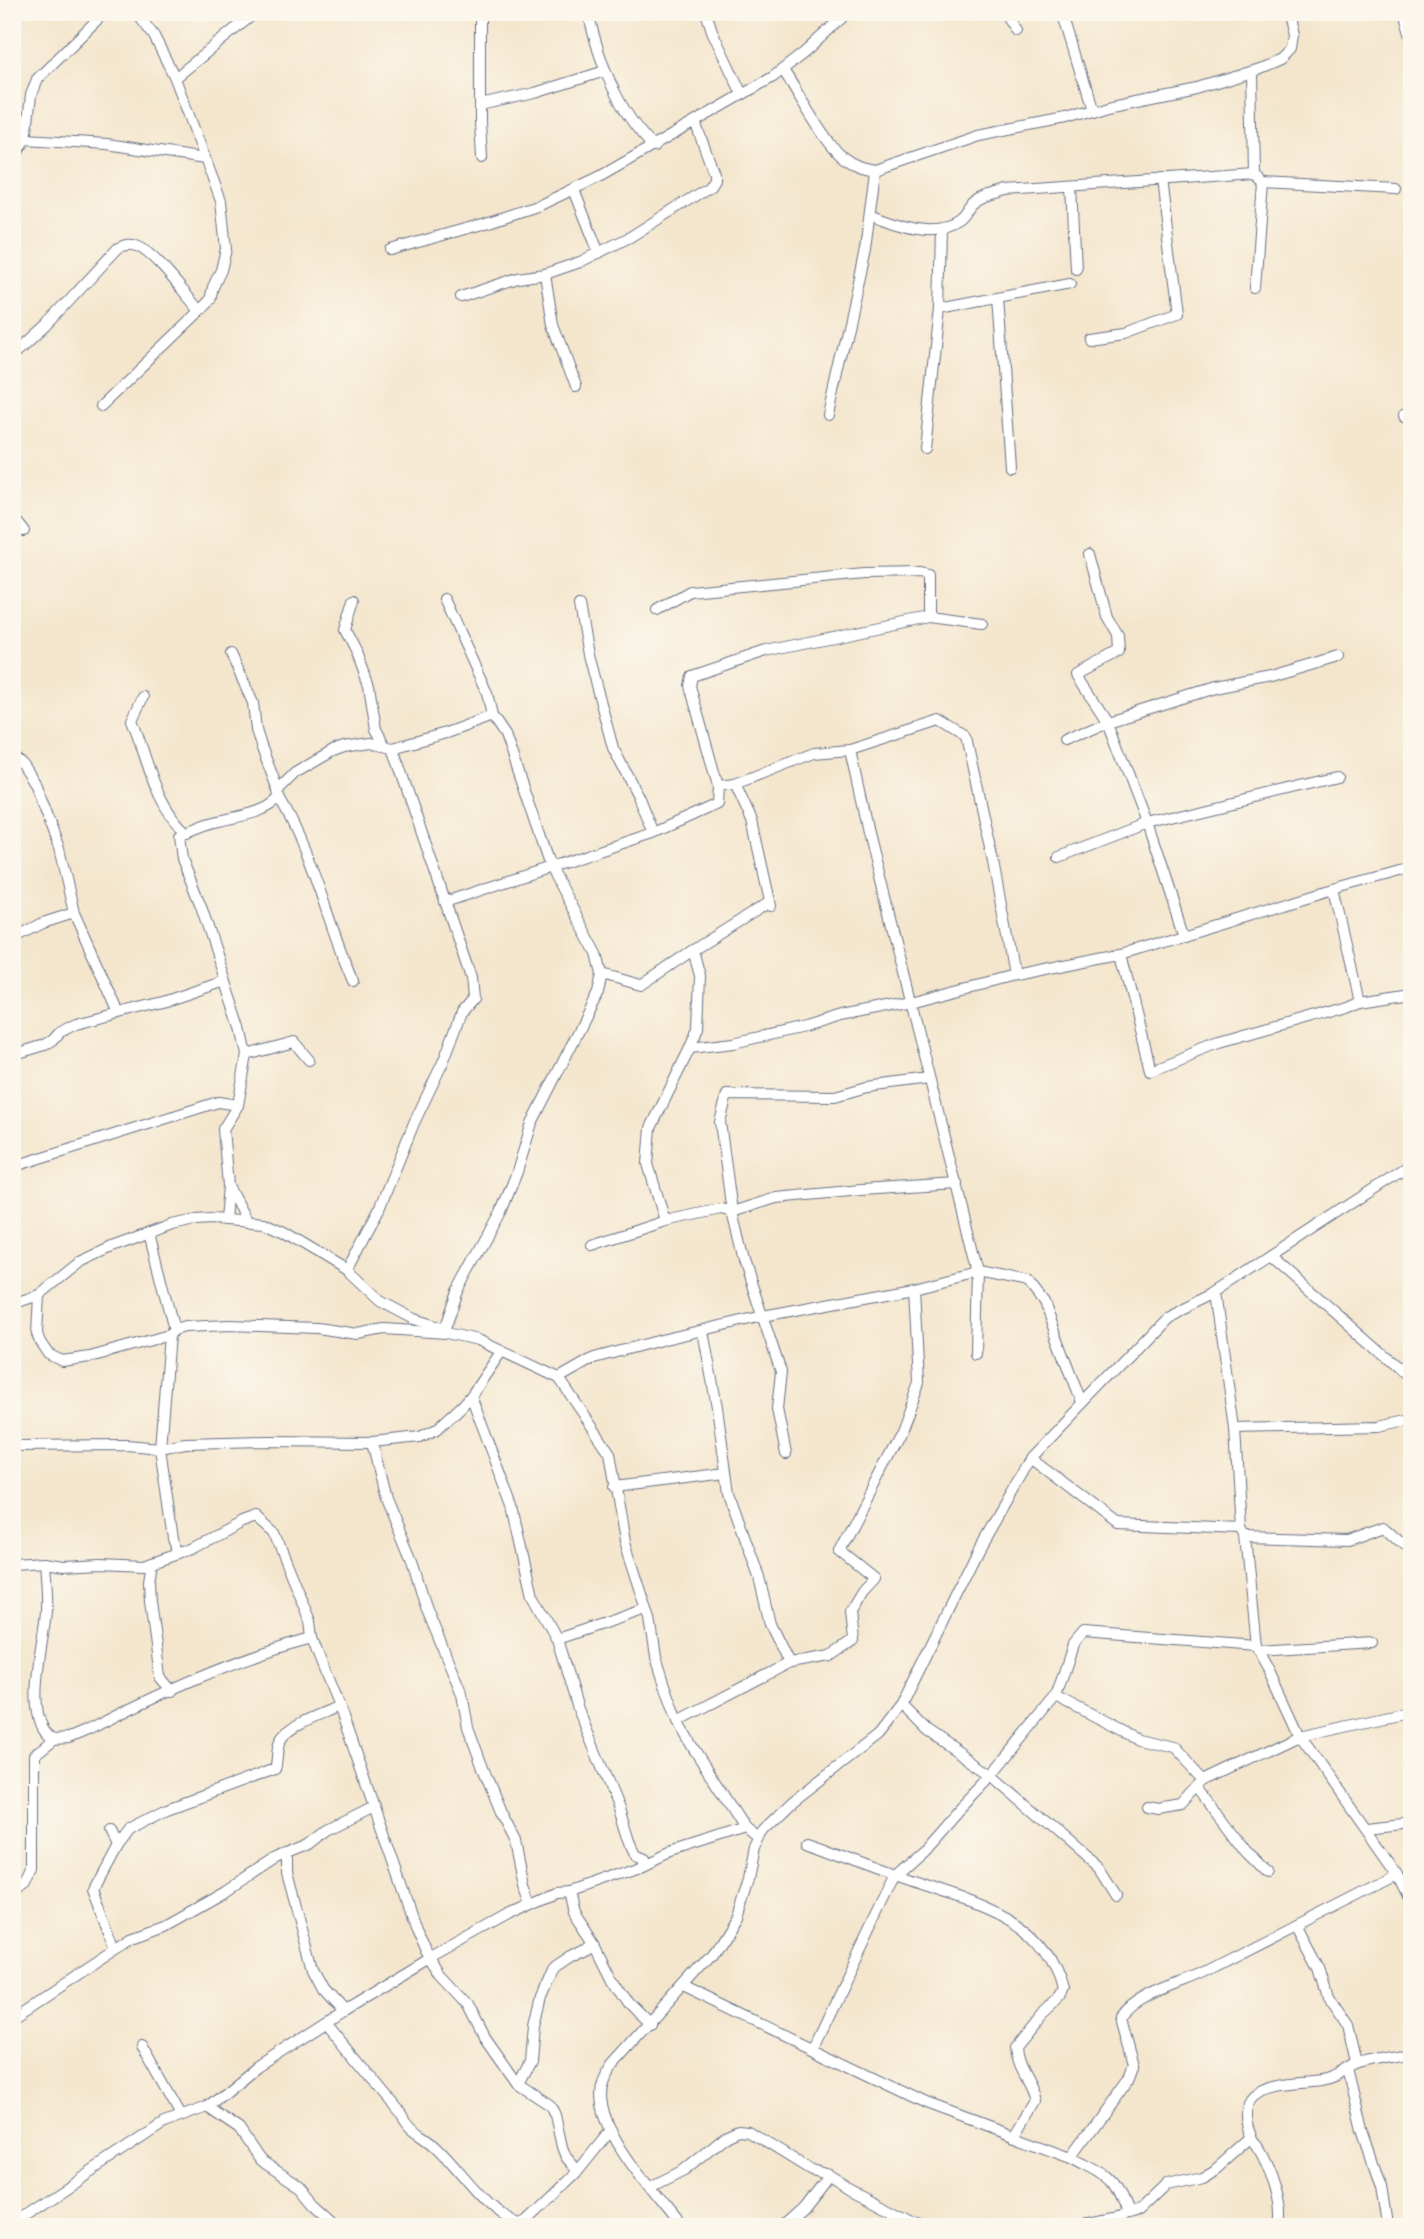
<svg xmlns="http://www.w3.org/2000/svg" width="1424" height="2239" viewBox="0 0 1424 2239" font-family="Alegreya,serif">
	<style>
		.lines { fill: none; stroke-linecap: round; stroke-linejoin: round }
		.minor-casing { stroke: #676f85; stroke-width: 12 }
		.minor { stroke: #fff; stroke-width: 10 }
	</style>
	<rect width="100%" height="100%" fill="#fbf7ec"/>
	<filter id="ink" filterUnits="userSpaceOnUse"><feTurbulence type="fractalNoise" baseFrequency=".0143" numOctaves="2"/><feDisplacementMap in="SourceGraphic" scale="14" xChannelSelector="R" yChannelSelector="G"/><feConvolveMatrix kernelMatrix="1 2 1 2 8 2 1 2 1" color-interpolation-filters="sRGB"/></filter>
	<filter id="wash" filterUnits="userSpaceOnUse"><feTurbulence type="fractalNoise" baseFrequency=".00686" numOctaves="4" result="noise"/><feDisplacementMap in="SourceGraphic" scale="28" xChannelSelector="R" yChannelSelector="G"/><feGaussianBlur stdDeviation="1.57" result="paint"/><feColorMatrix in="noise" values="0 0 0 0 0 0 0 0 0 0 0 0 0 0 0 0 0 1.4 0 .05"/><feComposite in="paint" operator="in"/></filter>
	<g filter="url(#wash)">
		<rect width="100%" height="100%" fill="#f4e6cd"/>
	</g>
	<g filter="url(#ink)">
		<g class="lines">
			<g class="minor-casing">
				<g id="minor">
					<polyline points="136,12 154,36 175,78 221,201 226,249 221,270 213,287 210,300 200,311"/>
					<polyline points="480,12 480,122 482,158"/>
					<path d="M588,12C599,61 617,111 654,147"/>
					<polyline points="706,12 712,31 742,94"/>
					<polyline points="830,12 839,20"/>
					<polyline points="1004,12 1016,31"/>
					<polyline points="1404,12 1412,39"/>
					<polyline points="1063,15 1092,110"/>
					<path d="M783,70C798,92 824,143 844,158C854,166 863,168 875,170L978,135L1065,118L1108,105L1197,87L1259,68L1280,59L1290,49L1292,35L1286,12"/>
					<polyline points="1252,70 1254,174"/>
					<polyline points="175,78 256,12"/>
					<polyline points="480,105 535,93 605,71"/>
					<polyline points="26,139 107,144 205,159"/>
					<polyline points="12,162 26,139 31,95 37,79 105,12"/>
					<polyline points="1072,187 1076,269"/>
					<polyline points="574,190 599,253"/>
					<path d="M870,214C895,224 934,240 959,222C965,218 968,210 973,205C982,196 996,195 1008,191L1254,174L1263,182L1396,189"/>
					<polyline points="390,250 486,223 540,205 599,177 773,77 805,52 848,12"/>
					<polyline points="545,274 553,325 576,387"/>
					<polyline points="1255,288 1263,182"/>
					<polyline points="461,297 518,278 545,274 580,262 630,237 709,187 714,179 714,173 695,122"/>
					<polyline points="998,298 1010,467"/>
					<polyline points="940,309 1070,284"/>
					<polyline points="1089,338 1126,333 1177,314 1160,180"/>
					<path d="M12,357L47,325L118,248C124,245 132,243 139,247C158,257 184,293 200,311L101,406"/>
					<polyline points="828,415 865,250 875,170"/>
					<polyline points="1404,416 1412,414"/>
					<polyline points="925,449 940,309 942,230"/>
					<polyline points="12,516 24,531"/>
					<polyline points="1090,554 1107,617 1118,636 1119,653 1078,675 1108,721 1147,823 1184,935"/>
					<polyline points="444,599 487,693 492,716 505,735 550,867 597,954 602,974 598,993 532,1123 517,1172 501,1212 458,1291 445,1329"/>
					<polyline points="354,600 345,630 356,651 369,685 376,729 385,746"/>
					<polyline points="579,606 589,659 613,748 638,796 653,833"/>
					<polyline points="657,610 690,591 864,574 920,573 928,575 928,617"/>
					<path d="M231,654L253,703L256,730L261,746L278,790L279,798C314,856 326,920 353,981"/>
					<path d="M143,697L132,720C148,759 154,804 187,833"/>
					<polyline points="1064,740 1108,721 1214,688 1270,677 1338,657"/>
					<polyline points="850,750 868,833 978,1272 976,1353"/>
					<polyline points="12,756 22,764 34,783 59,849 74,913 119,1013"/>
					<polyline points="735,784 752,821 771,906"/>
					<polyline points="718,786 690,686 692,676 766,651 928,617 982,624"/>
					<polyline points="278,790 295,773 333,751 344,747 371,743 393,748 446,733 492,716"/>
					<polyline points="1059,857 1147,823 1337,777"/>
					<polyline points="1334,889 1360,1001"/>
					<polyline points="445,902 653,833 717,804 718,786 735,784 814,753 850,750 940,721 966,737 993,862 1014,975"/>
					<polyline points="12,939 43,923 74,913"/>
					<polyline points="1121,954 1150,1070 1219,1043 1346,1007 1360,1001 1412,993"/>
					<polyline points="602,974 641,985 693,950"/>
					<polyline points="690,1048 733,1043 804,1027 840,1016 911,1002 1014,975 1121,954 1334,889 1407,869"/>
					<polyline points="12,1055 45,1045 53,1040 60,1032 76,1024 163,1002 225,981"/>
					<polyline points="247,1055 294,1042 309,1060"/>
					<polyline points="12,1167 218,1102 238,1105"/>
					<polyline points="229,1188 247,1222"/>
					<path d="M225,1220L228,1186L223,1129L238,1105L247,1055L241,1028L201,906L182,859L179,835C190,832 200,826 211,823C233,816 263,816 279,798"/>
					<polyline points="665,1221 648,1164 651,1128 690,1048 698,1028 700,976 693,950 770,902"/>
					<polyline points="149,1233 174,1330"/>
					<polyline points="592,1245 665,1221 721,1209 732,1212 776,1198 861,1190 957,1184"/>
					<polyline points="1271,1256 1412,1380"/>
					<polyline points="347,1270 379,1209 414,1123 444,1060 462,1012 473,999 471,978 393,748"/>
					<polyline points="1216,1292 1235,1429 1241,1530 1245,1537 1256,1646 1269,1669 1300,1736 1397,1874 1412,1904"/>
					<polyline points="39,1295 37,1334 40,1342 48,1354 62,1361 90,1357 151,1340 169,1335 174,1330 185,1327 229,1325 317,1328 358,1334 384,1329 446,1333"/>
					<polyline points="12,1304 39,1295 80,1262 112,1247 172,1225 196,1220 212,1219 264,1223 284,1232 347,1270 380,1301 414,1319 445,1329 446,1333 478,1340 559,1378 610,1453 625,1542 650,1619 656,1657 665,1685 678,1721 692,1746 745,1829 758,1839"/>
					<polyline points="703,1331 717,1407 729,1493 759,1577 770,1624 789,1663"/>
					<polyline points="169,1335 160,1448 173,1538 179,1553"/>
					<polyline points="1402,1372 1412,1353"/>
					<polyline points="559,1378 594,1358 665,1339 763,1316 914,1288 978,1272 1028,1282 1044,1303 1082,1402"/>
					<polyline points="471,1396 513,1507 533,1595 557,1639 578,1709 619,1809 629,1841 635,1854 644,1858 642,1866"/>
					<polyline points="1235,1429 1379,1426 1412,1419"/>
					<polyline points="372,1442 386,1498 412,1560 427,1610 462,1694 468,1727 483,1768 501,1812 516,1841 525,1885 532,1904"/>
					<polyline points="12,1446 127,1445 160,1448 185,1443 268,1441 372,1442 420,1437 437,1429 461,1407 471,1396 501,1352"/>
					<polyline points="786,1454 777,1409 781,1372 744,1261 732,1212 720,1122 727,1095 835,1096 867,1087 929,1079"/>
					<polyline points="1030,1458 1118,1525 1241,1530"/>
					<polyline points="614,1487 726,1473"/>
					<polyline points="1245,1537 1347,1540 1383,1527 1412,1553"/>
					<path d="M44,1562C45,1578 47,1595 46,1611C44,1642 21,1722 54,1739"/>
					<polyline points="152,1562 149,1581 150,1601 160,1677 172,1691"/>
					<polyline points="12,1564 44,1562 64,1565 101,1563 144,1565 193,1548 242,1522 256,1517 274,1533 310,1621 312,1638 319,1657 339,1706 416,1928 426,1951 442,1976 468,2004 485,2037 518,2084 550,2105 555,2115 562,2147 566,2157 578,2171"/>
					<polyline points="557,1639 646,1609"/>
					<polyline points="1258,1650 1372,1643"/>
					<polyline points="1056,1697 1137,1739 1173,1747 1205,1781"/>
					<polyline points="901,1705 927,1731 992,1775 1099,1868 1116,1895"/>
					<polyline points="678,1721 789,1663 831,1656 853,1641 850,1612 862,1592 874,1579 839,1551 901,1431 919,1383 914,1288"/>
					<polyline points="1199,1787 1248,1852 1268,1872"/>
					<polyline points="1147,1807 1158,1809 1183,1805 1205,1781 1300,1736 1412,1711"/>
					<polyline points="1367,1828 1412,1823"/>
					<polyline points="109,1831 116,1845"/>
					<path d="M807,1842C841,1854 874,1868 907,1879C973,1902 1044,1914 1063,1991L1059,1999L1042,2015L1015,2048C1016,2069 1031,2082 1035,2101L1014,2135"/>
					<polyline points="287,1853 287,1873 313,1970 323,1989 343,2011"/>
					<polyline points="569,1892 574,1912 594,1942 612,1978 629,2004 650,2025"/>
					<path d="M12,1896L26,1887L34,1870V1755L54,1739L69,1738L88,1730C160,1693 234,1659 312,1638"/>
					<polyline points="1297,1925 1320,1968 1329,1997 1348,2025 1357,2064"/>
					<path d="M116,1947L93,1888L116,1845L128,1829L167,1809L275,1769C278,1760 276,1750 280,1741C288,1724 323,1714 339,1706"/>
					<polyline points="684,1987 926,2103 1072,2157"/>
					<polyline points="12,2017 133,1937 166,1925 226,1891 276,1858 310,1844 328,1830 374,1807"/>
					<path d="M326,2022L402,2114C411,2133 423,2133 437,2147C464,2173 484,2209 519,2224"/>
					<polyline points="142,2047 181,2116"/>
					<polyline points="813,2047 895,1875 922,1851 958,1810 992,1775 1056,1697 1073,1645 1083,1633 1256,1646"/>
					<polyline points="1348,2070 1363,2131 1382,2187 1388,2227"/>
					<polyline points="518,2084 530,2061 533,2026 540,1998 553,1968 571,1956 584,1950 594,1942"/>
					<polyline points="207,2107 239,2129 260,2160 301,2187 315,2204 341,2227"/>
					<polyline points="650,2187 684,2170 727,2135 738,2130 748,2131 811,2170 829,2175 850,2188 926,2227"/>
					<path d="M1127,2215C1114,2174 1108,2177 1072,2157L1129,2078L1134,2065L1121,2018C1137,1994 1180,1985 1205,1972C1269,1940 1333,1906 1397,1874"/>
					<polyline points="12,2223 164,2123 207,2107 256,2067 343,2011 431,1958 509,1915 557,1893 569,1892 640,1867 670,1853 745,1829"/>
					<polyline points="516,2226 526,2221 578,2171 611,2130"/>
					<path d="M681,2227C655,2193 601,2137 601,2094C601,2082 607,2074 613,2064L712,1954L736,1915L748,1878L754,1849L763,1830L792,1802L878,1735L901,1705L978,1549L1030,1458L1165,1317L1216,1292L1412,1164"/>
					<polyline points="782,2227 803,2208 829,2175"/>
					<polyline points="1074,2227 1113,2219 1138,2212 1166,2185 1202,2177 1217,2168 1251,2138"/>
					<path d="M1279,2227C1284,2203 1270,2166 1257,2145C1254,2141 1253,2142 1251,2136C1246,2125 1242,2106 1253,2096C1268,2083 1302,2084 1321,2081C1338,2079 1346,2068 1359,2064C1376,2058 1395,2057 1412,2053"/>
				</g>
			</g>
			<use href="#minor" class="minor"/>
		</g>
	</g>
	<rect width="1424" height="2239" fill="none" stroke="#fbf7ec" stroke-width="42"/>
</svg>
